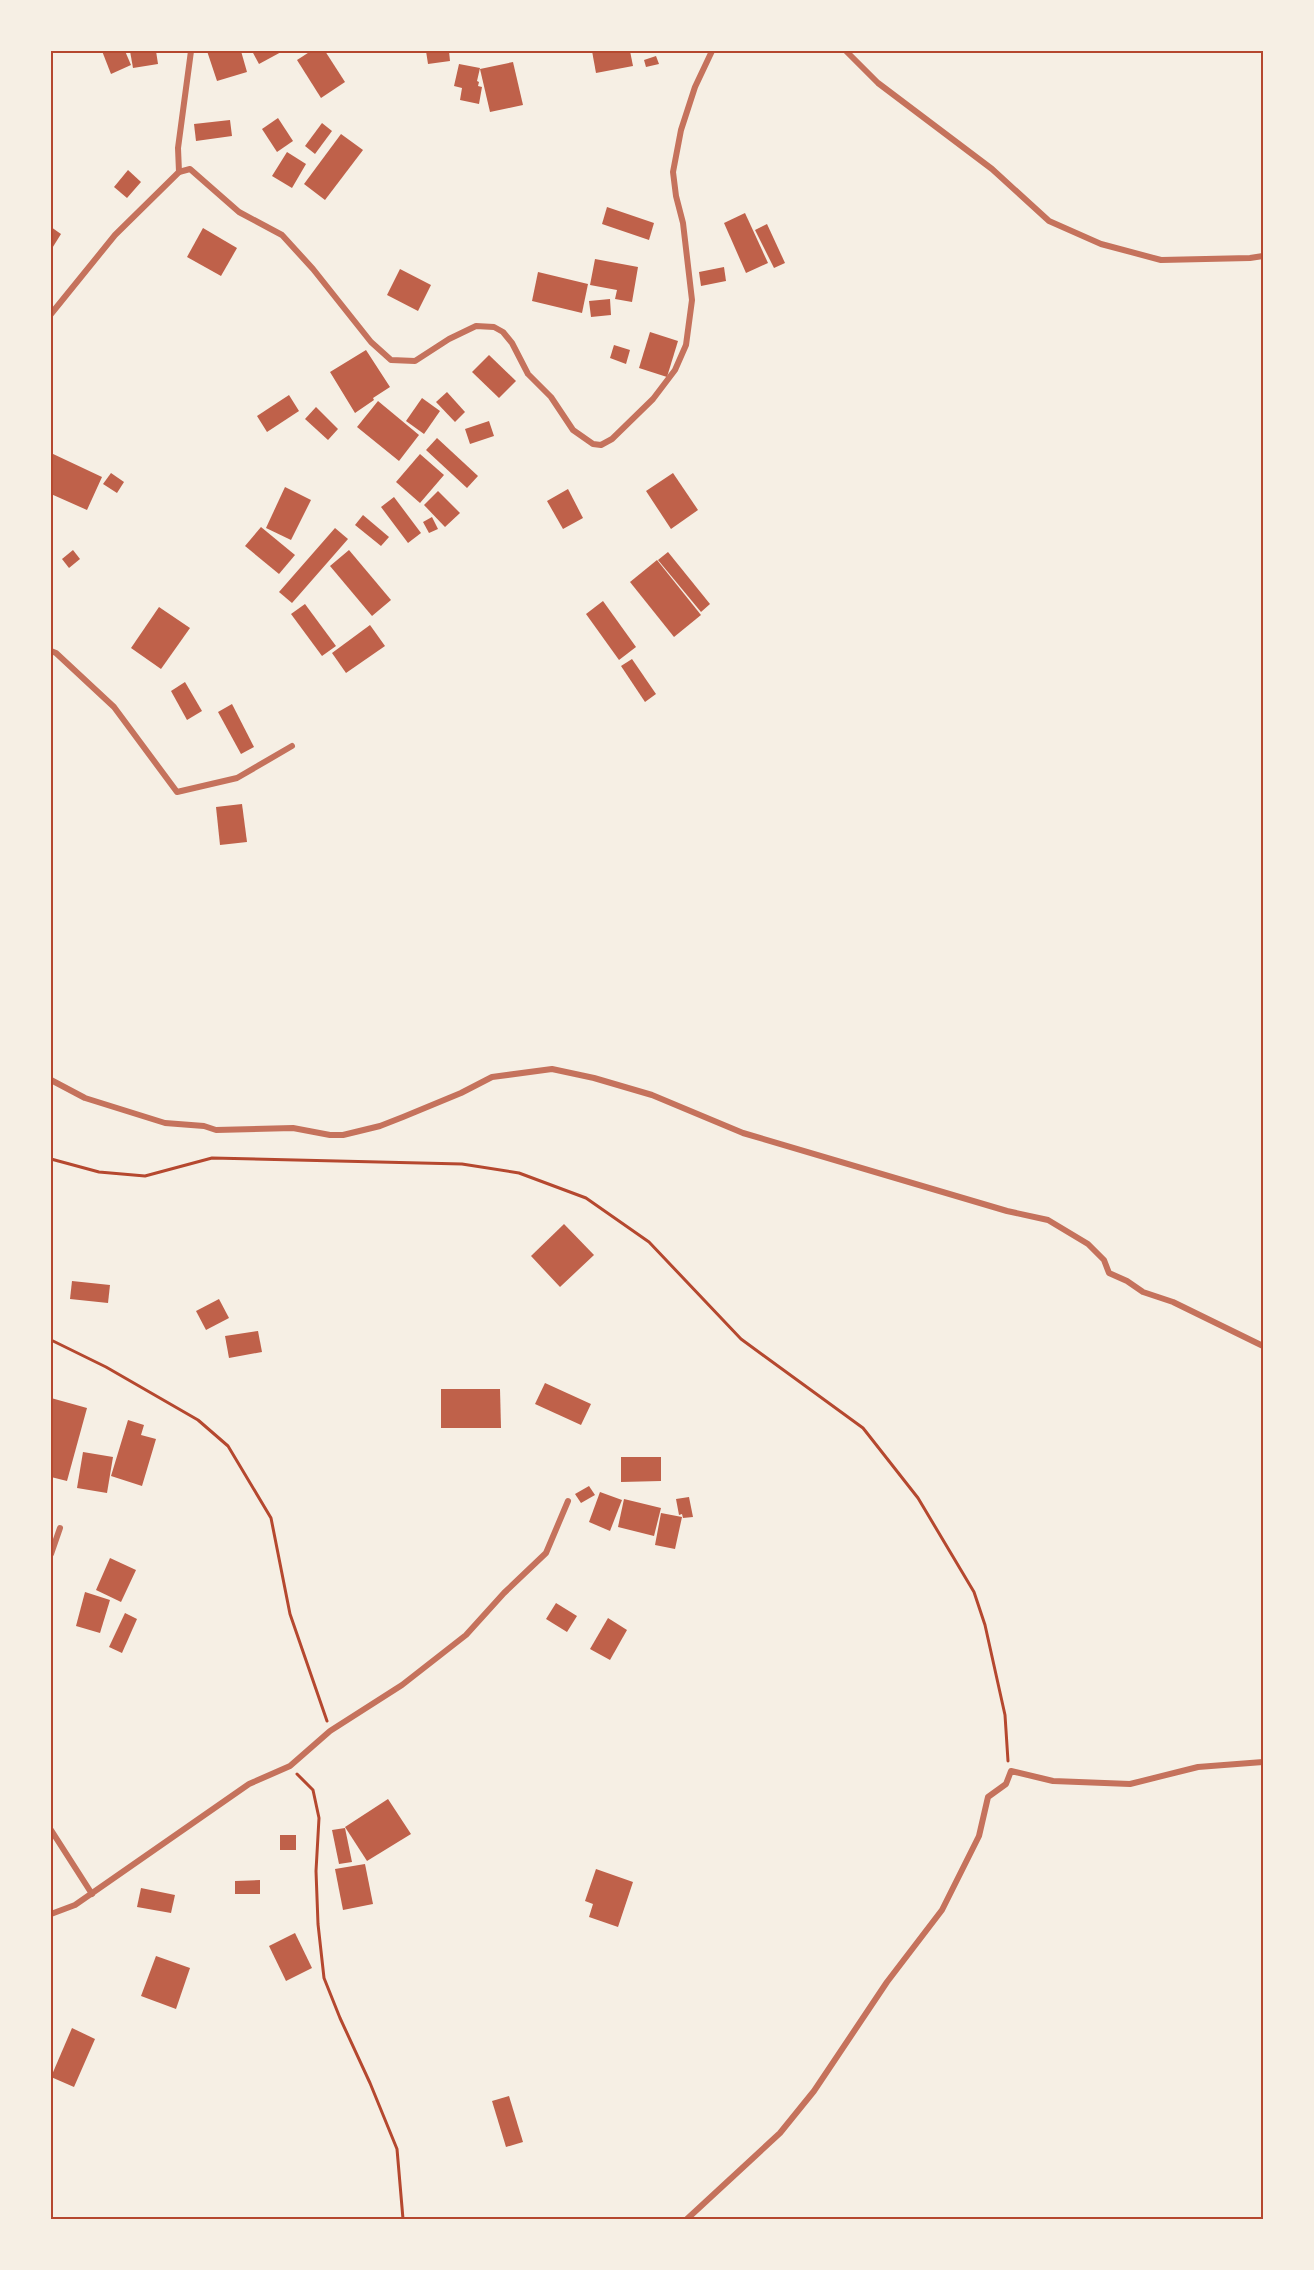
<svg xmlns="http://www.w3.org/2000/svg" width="1314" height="2270" viewBox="0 0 1314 2270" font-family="'Space Grotesk',sans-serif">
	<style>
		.building { fill: #bf614a }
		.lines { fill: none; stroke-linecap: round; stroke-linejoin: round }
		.path { stroke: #b5482f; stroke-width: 3 }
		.minor { stroke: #c5725c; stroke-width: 6 }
		.neatline { fill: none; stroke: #b5482f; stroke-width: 2 }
	</style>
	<rect width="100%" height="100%" fill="#f6efe4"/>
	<g class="building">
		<polygon points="102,51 125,51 131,65 111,74"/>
		<polygon points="130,51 156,51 158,64 133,68"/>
		<polygon points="207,51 241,51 247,72 217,81"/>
		<polygon points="252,51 283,51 259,64"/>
		<polygon points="311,51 325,51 345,82 321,98 297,60"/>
		<polygon points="426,51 449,51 450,61 428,64"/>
		<polygon points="592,51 630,51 633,66 596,73"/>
		<polygon points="656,56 659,64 646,67 644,60"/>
		<polygon points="513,62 523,105 490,112 480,69"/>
		<polygon points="459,64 480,68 477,81 479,82 478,86 482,87 479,104 460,100 462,88 454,86"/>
		<polygon points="278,118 293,141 277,152 262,129"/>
		<polygon points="230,120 232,136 196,141 194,124"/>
		<polygon points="322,123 332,131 315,154 305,146"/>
		<polygon points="341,134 363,150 325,200 304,184"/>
		<polygon points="287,152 306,164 292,188 272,176"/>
		<polygon points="128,170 141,182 127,198 114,187"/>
		<polygon points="607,207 654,223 649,240 602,224"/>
		<polygon points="745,213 768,263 746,273 724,223"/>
		<polygon points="767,224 785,263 774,268 755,230"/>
		<polygon points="51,227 61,234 51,250"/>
		<polygon points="203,228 237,248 221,276 187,257"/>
		<polygon points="595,259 638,267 632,302 615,299 617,290 590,285"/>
		<polygon points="724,267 726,281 701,286 699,272"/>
		<polygon points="400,269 431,285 418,311 387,295"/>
		<polygon points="538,272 588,284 582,313 532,301"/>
		<polygon points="610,299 611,315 591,317 589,301"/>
		<polygon points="650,332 678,341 667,377 639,368"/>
		<polygon points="614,345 630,350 626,364 610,358"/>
		<polygon points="366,350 390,387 373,398 374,400 355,413 330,372"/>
		<polygon points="489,355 516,381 499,398 472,372"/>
		<polygon points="447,392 465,412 455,422 436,402"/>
		<polygon points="289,395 299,411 267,432 257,416"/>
		<polygon points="422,398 440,411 424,434 406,421"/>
		<polygon points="378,401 419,435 399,461 357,427"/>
		<polygon points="316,407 338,429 328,440 305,419"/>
		<polygon points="489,421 494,436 470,444 465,429"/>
		<polygon points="437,438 478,476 467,488 426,450"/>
		<polygon points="51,453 102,477 87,510 51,494"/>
		<polygon points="420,454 444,475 420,503 396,482"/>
		<polygon points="111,473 124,482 117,493 103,484"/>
		<polygon points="673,473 698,510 671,529 646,491"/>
		<polygon points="285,487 311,500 291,540 266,528"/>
		<polygon points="568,489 583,518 563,529 547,501"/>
		<polygon points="438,491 460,513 445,527 424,505"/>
		<polygon points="394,497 421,533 408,543 381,507"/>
		<polygon points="363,515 389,537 381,546 355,525"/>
		<polygon points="432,517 438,529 429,533 423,522"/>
		<polygon points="261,527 295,555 279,574 245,546"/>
		<polygon points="335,528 348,539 292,603 279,592"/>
		<polygon points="73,550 80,559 69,568 62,559"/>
		<polygon points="349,550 391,600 372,616 330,566"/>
		<polygon points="668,552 710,604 701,612 658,560"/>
		<polygon points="657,560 701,615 674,637 630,582"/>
		<polygon points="603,601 636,647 619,660 586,614"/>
		<polygon points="305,604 336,646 322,656 291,614"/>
		<polygon points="159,607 190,628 161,669 131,648"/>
		<polygon points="370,625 385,646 346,673 332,653"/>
		<polygon points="632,659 656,694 645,702 621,666"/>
		<polygon points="185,682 202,711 187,720 171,691"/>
		<polygon points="232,704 254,747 241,754 218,712"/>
		<polygon points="242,804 247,842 220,845 216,807"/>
		<polygon points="564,1224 594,1255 560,1287 531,1256"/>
		<polygon points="72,1281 110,1285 108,1303 70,1299"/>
		<polygon points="219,1299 229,1318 206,1330 196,1311"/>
		<polygon points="258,1331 262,1352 229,1358 225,1336"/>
		<polygon points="545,1383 591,1404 581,1425 535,1404"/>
		<polygon points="441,1389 500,1389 501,1428 441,1428"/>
		<polygon points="51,1398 87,1408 67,1481 51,1477"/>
		<polygon points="128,1420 144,1425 141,1435 156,1439 142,1486 111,1476"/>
		<polygon points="83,1452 113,1457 107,1493 77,1488"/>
		<polygon points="621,1457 661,1457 661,1481 621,1482"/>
		<polygon points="589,1486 595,1495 581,1503 575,1494"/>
		<polygon points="600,1492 622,1500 610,1531 589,1522"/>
		<polygon points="689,1497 693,1517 683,1518 682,1514 679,1515 676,1499"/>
		<polygon points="624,1499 661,1508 654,1536 618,1527"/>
		<polygon points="661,1513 682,1517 675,1549 655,1545"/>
		<polygon points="110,1558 136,1570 121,1602 96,1590"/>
		<polygon points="85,1592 110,1600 100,1633 76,1626"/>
		<polygon points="556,1603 577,1616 567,1632 546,1619"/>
		<polygon points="125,1613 137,1619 122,1653 109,1647"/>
		<polygon points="608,1618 627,1630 610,1660 590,1649"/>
		<polygon points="388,1799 411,1834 367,1861 345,1827"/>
		<polygon points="345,1828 352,1862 339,1864 332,1830"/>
		<rect x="280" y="1835" width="16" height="15"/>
		<polygon points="365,1864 373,1904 343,1910 335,1869"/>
		<polygon points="596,1869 633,1882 618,1927 589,1917 593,1904 585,1901"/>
		<polygon points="260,1880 260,1894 235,1894 235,1881"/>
		<polygon points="141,1888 175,1895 171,1913 137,1907"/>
		<polygon points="295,1933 312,1968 286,1981 269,1946"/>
		<polygon points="156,1956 190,1968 176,2009 141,1996"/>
		<polygon points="72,2028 95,2039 74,2087 51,2077"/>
		<polygon points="509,2096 523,2142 506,2147 492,2101"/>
	</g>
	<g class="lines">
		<g class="path">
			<polyline points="51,1159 99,1172 145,1176 212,1158 462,1164 519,1173 586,1198 649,1242 741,1339 863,1428 918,1498 974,1592 985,1625 1005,1715 1008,1761"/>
			<polyline points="51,1340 106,1367 198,1420 228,1446 271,1518 290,1614 327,1721"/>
			<polyline points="297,1774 313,1790 319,1818 316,1871 318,1924 324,1978 340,2018 370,2083 397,2149 403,2219"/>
		</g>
		<g class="minor">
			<polyline points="846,51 878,83 992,169 1049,221 1101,244 1161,260 1250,258 1263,256"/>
			<polyline points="179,172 190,169 239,212 282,235 313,269 371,342 391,360 415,361 449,339 476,326 494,327 503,332 512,343 528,374 551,397 573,430 593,444 601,445 612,439 653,399 675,370 686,345 692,300 683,223 676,196 673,172 681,130 695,87 712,51"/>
			<polyline points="51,314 115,235 179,172 178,148 191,51"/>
			<polyline points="51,651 56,653 114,707 177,792 237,778 292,746"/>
			<polyline points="51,1080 85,1098 165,1123 204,1126 216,1130 293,1128 330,1135 343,1135 380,1126 403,1117 461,1093 492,1077 552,1069 594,1078 652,1095 743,1133 1007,1211 1048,1220 1088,1244 1104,1260 1109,1273 1127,1281 1143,1292 1173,1302 1263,1346"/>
			<polyline points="51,1554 60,1528"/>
			<polyline points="51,1830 92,1894"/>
			<polyline points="51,1914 75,1905 249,1784 290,1766 330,1731 402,1685 466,1635 504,1593 546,1553 568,1501"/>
			<polyline points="687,2219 780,2133 814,2091 887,1982 942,1910 979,1836 988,1797 1006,1784 1011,1771 1053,1781 1130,1784 1198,1767 1263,1762"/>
		</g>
	</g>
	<rect width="1314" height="2270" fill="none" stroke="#f6efe4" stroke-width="105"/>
	<rect x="52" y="52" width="1210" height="2166" class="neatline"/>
</svg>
